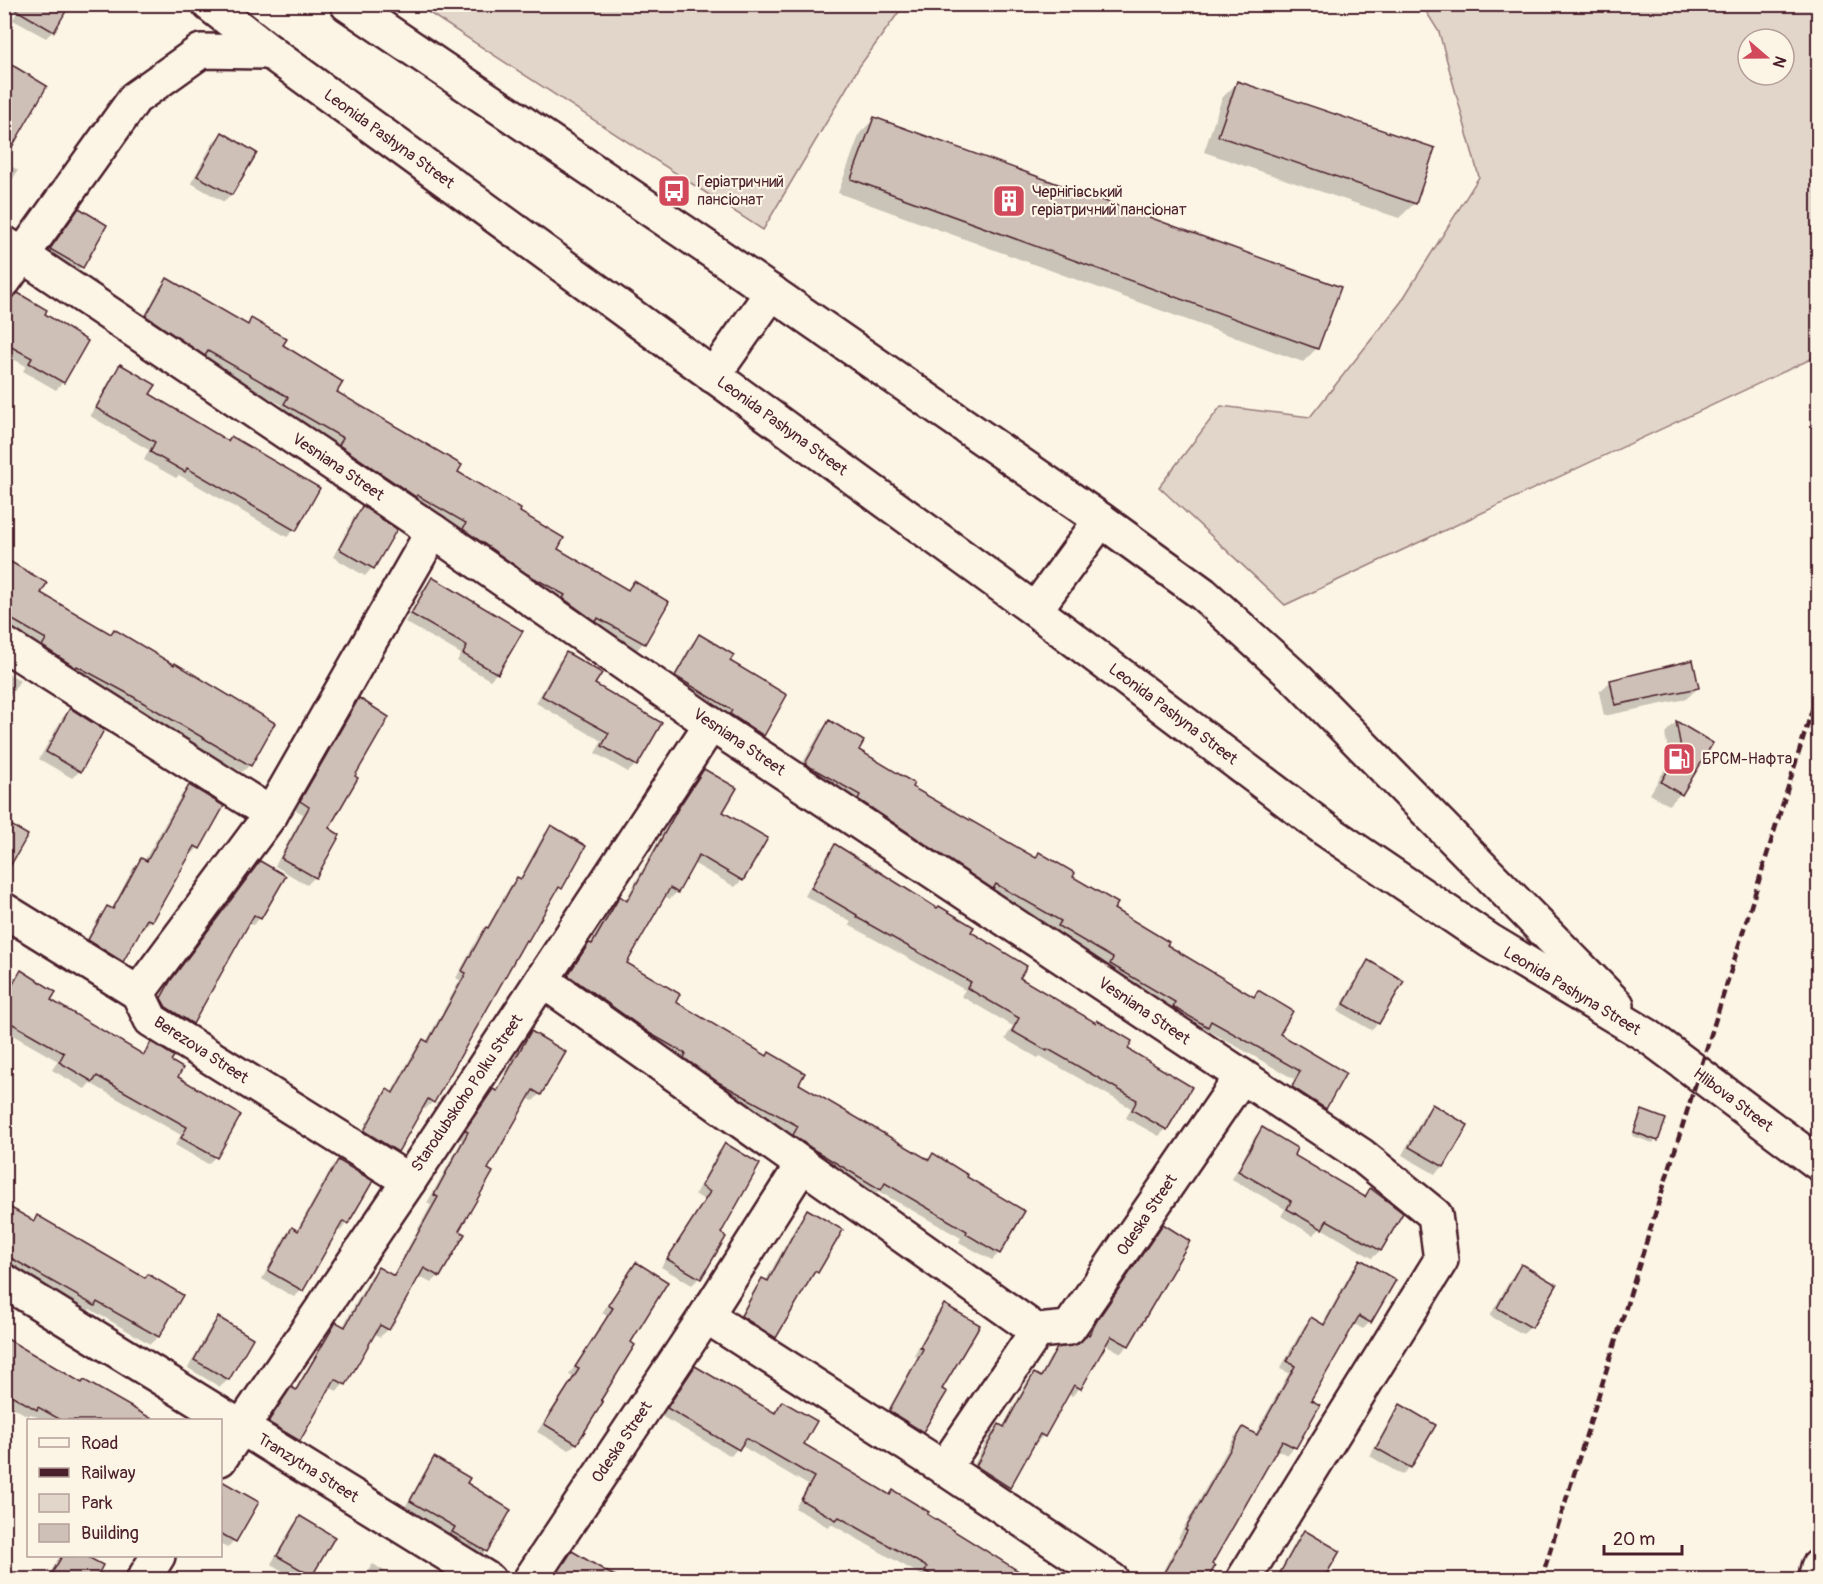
<svg xmlns="http://www.w3.org/2000/svg" width="1823" height="1584" viewBox="0 0 1823 1584" font-family="Pangolin,sans-serif">
	<style>
		.green { fill: #e2d5ca; stroke: #967a7a; stroke-width: 1.5; fill-rule: evenodd }
		.shadow { fill: #0003 }
		.building { fill: #cfc0b7; stroke: #4a1f2b; stroke-width: 1.5 }
		.lines { fill: none; stroke-linecap: round; stroke-linejoin: round }
		.minor-casing { stroke: #4a1f2b; stroke-width: 38 }
		.major-casing { stroke: #4a1f2b; stroke-width: 38 }
		.minor { stroke: #fcf5e5; stroke-width: 33 }
		.major { stroke: #fcf5e5; stroke-width: 33 }
		.rail { stroke: #4a1f2b; stroke-width: 4.5; stroke-dasharray: 9 4.5; stroke-linecap: butt }
		.labels { text-anchor: middle; dominant-baseline: central; stroke-width: 4.5; stroke-linejoin: round; paint-order: stroke }
		.street-label { font-size: 16px; fill: #4a1f2b; stroke: #fcf5e5 }
		.poi-label { font-size: 16px; fill: #4a1f2b; stroke: #fcf5e5; text-anchor: start }
	</style>
	<rect width="100%" height="100%" fill="#fcf5e5"/>
	<filter id="ink" filterUnits="userSpaceOnUse"><feTurbulence type="fractalNoise" baseFrequency=".0167" numOctaves="2"/><feDisplacementMap in="SourceGraphic" scale="12" xChannelSelector="R" yChannelSelector="G"/><feConvolveMatrix kernelMatrix="1 2 1 2 8 2 1 2 1" color-interpolation-filters="sRGB"/></filter>
	<g filter="url(#ink)">
		<g class="green">
			<polygon points="417,5 904,5 859,67 763,230"/>
			<path d="M1422,5H1818V341L1811,359L1285,605L1159,487L1221,406L1310,417L1401,302L1479,177L1439,32ZM1748,39H1784V75H1748Z"/>
		</g>
		<g class="shadow">
			<polygon points="21,4 53,31 46,38 13,20"/>
			<polygon points="1237,83 1415,203 1399,218 1204,152 1222,98"/>
			<polygon points="874,119 1317,348 1303,362 838,193 860,133"/>
			<polygon points="222,134 255,153 231,195 224,202 191,183 214,141"/>
			<polygon points="4,162 18,170 4,194"/>
			<polygon points="79,210 81,267 74,274 44,257"/>
			<polygon points="167,280 246,326 251,320 335,393 518,512 556,550 626,591 634,583 667,602 643,643 636,651 591,625 333,453 337,446 278,412 282,405 140,324 160,287"/>
			<polygon points="4,303 42,315 86,341 63,382 56,390 23,371 26,366 4,354"/>
			<polygon points="120,366 148,395 294,530 287,537 179,475 176,478 144,460 149,450 90,416 113,374"/>
			<polygon points="363,508 395,530 372,568 365,576 333,557 355,515"/>
			<polygon points="4,560 45,583 39,593 250,765 242,772 36,654 40,647 4,627"/>
			<polygon points="432,579 497,673 490,680 457,661 461,654 405,622 425,586"/>
			<polygon points="699,636 728,661 785,695 763,736 755,743 669,684 692,643"/>
			<polygon points="566,654 593,684 636,765 628,772 595,753 602,741 536,703 559,661"/>
			<polygon points="4,671 20,680 4,707"/>
			<polygon points="1611,681 1698,688 1686,699 1604,716 1599,692"/>
			<polygon points="359,700 353,776 327,829 338,836 315,877 307,885 275,866 303,814 294,809 352,708"/>
			<polygon points="70,710 80,771 72,778 39,759 63,717"/>
			<polygon points="829,722 857,750 910,788 1034,859 1040,853 1112,910 1165,946 1252,998 1258,992 1278,1035 1344,1074 1325,1108 1317,1116 1286,1095 1294,1079 1204,1028 1199,1033 1103,972 1107,965 1052,934 1055,929 989,891 798,771 822,729"/>
			<polygon points="1676,722 1711,743 1680,794 1669,805 1650,794 1670,761 1665,733"/>
			<polygon points="704,771 721,812 742,880 735,887 693,863 677,892 670,899 664,896 625,964 673,1002 797,1084 927,1161 933,1155 965,1178 999,1253 992,1260 959,1242 961,1238 878,1191 873,1196 787,1143 792,1134 710,1088 561,983 582,952 589,945 613,905 620,898 625,901 672,816 697,778"/>
			<polygon points="189,787 198,848 191,855 189,854 151,920 143,928 141,927 122,961 114,968 82,948 100,915 108,908 111,910 134,867 141,860 144,861 182,794"/>
			<polygon points="551,827 584,847 560,888 553,895 522,944 433,1102 425,1109 422,1107 397,1151 390,1159 358,1139 380,1098 387,1091 391,1093 416,1048 423,1041 426,1042 460,980 456,978 479,936 486,929 510,886 517,879 519,880 544,834"/>
			<polygon points="835,846 969,933 1018,979 1095,1024 1126,1050 1166,1129 1159,1136 1126,1118 1131,1108 1040,1056 1038,1058 1005,1039 1013,1026 961,996 965,990 849,925 851,922 805,896 828,854"/>
			<polygon points="260,863 260,918 253,925 248,923 192,1023 184,1030 155,1006 164,990"/>
			<polygon points="1369,962 1378,1023 1371,1030 1338,1011 1361,969"/>
			<polygon points="4,971 16,978 21,972 49,1001 142,1055 151,1044 169,1061 215,1157 208,1164 175,1145 181,1135 90,1083 85,1089 52,1070 58,1061 4,1030"/>
			<polygon points="531,1033 540,1094 533,1101 527,1098 486,1170 439,1276 431,1283 418,1276 388,1329 380,1337 374,1333 344,1384 337,1391 329,1387 298,1440 268,1420 284,1397 292,1389 294,1391 329,1331 336,1324 342,1328 371,1276 378,1269 392,1277 431,1205 427,1203 462,1140 459,1138 485,1098 493,1091 495,1092 523,1041"/>
			<polygon points="1433,1105 1466,1125 1443,1167 1435,1174 1402,1155 1425,1113"/>
			<polygon points="1643,1112 1656,1140 1653,1143 1632,1136 1639,1115"/>
			<polygon points="1262,1129 1292,1155 1363,1197 1370,1190 1401,1214 1380,1251 1372,1258 1321,1228 1313,1235 1281,1216 1285,1209 1232,1179 1255,1136"/>
			<polygon points="725,1144 719,1234 699,1278 692,1285 661,1267 704,1200 695,1194 718,1152"/>
			<polygon points="338,1162 347,1223 340,1231 336,1229 302,1290 294,1297 262,1279 285,1236 292,1229 296,1232 330,1170"/>
			<polygon points="4,1206 32,1222 38,1217 144,1279 181,1295 158,1337 150,1344 90,1309 86,1313 4,1265"/>
			<polygon points="808,1211 817,1272 808,1279 774,1337 767,1345 735,1324 755,1288 763,1280 765,1282 800,1219"/>
			<polygon points="1163,1226 1188,1241 1128,1345 1121,1353 1105,1344 1080,1388 1072,1396 1068,1393 1043,1436 1036,1443 1034,1442 1009,1487 1001,1494 969,1474 991,1433 999,1426 1002,1428 1027,1382 1034,1375 1039,1378 1050,1357 1058,1349 1078,1346 1085,1338 1156,1234"/>
			<polygon points="1361,1261 1370,1322 1363,1329 1353,1323 1309,1401 1318,1406 1294,1447 1287,1455 1276,1449 1210,1564 1205,1580 1158,1580 1180,1539 1178,1538 1235,1436 1243,1429 1254,1436 1289,1373 1280,1369 1304,1326 1311,1319 1322,1325 1353,1268"/>
			<polygon points="636,1264 629,1343 576,1443 569,1450 537,1432 573,1377 569,1375 607,1316 602,1313 629,1272"/>
			<polygon points="1521,1266 1531,1327 1523,1334 1490,1316 1514,1273"/>
			<polygon points="945,1305 940,1390 945,1393 922,1432 915,1439 883,1419 917,1357 914,1355 937,1313"/>
			<polygon points="218,1318 251,1338 228,1380 220,1387 188,1368 211,1326"/>
			<polygon points="4,1339 82,1384 84,1382 151,1420 42,1420 31,1414 28,1416 4,1402"/>
			<polygon points="695,1368 772,1414 782,1402 802,1444 889,1496 925,1515 1030,1580 919,1580 921,1575 831,1524 828,1527 795,1508 808,1485 740,1445 731,1456 661,1416 688,1375"/>
			<polygon points="1400,1406 1410,1467 1402,1475 1370,1456 1393,1414"/>
			<polygon points="267,1423 297,1442 291,1448 262,1430"/>
			<polygon points="434,1459 465,1484 509,1510 486,1551 478,1559 445,1540 448,1534 404,1509 427,1467"/>
			<polygon points="220,1487 234,1541 227,1548 220,1544"/>
			<polygon points="300,1518 333,1537 307,1580 297,1580 271,1564 293,1525"/>
			<polygon points="1304,1532 1321,1580 1275,1580 1297,1539"/>
			<polygon points="572,1552 609,1574 612,1572 625,1580 552,1580"/>
			<polygon points="60,1556 91,1556 89,1559 93,1580 46,1580"/>
			<polygon points="373,1564 399,1580 361,1580"/>
		</g>
		<g class="building">
			<polygon points="6,4 70,4 54,32"/>
			<polygon points="12,65 47,86 4,161 4,78"/>
			<polygon points="1237,81 1435,148 1416,204 1218,136"/>
			<polygon points="874,117 1341,287 1318,349 851,179"/>
			<polygon points="222,132 257,153 232,195 197,176"/>
			<polygon points="79,208 107,225 83,268 50,249"/>
			<polygon points="167,278 248,325 251,318 287,339 283,345 343,382 337,392 462,465 458,472 521,509 520,512 564,538 558,549 628,590 634,581 669,602 645,644 598,618 596,622 563,598 565,595 527,574 463,529 466,523 417,495 416,497 339,445 343,438 284,404 288,397 208,351 205,356 146,316"/>
			<polygon points="18,293 47,310 45,314 88,341 64,383 29,363 32,358 4,343 4,302"/>
			<polygon points="120,364 156,385 150,394 228,441 231,436 320,488 296,531 187,468 185,472 150,452 155,442 96,408"/>
			<polygon points="362,506 397,529 374,569 339,549"/>
			<polygon points="11,562 47,583 41,593 111,634 114,629 174,665 175,663 275,723 251,766 125,692 77,666 76,668 42,646 46,639 4,615 4,574"/>
			<polygon points="432,577 523,631 498,674 463,654 467,646 411,614"/>
			<polygon points="699,634 734,655 730,661 787,695 764,736 730,714 732,710 675,676"/>
			<polygon points="566,652 602,673 595,684 662,723 637,766 602,746 609,733 542,696"/>
			<polygon points="1693,660 1699,688 1615,705 1610,680"/>
			<polygon points="359,698 389,717 355,776 358,778 329,828 340,835 316,878 281,858 309,807 300,801"/>
			<polygon points="70,708 104,730 81,772 46,752"/>
			<polygon points="829,720 864,741 859,750 914,783 912,787 1036,858 1039,852 1075,873 1073,877 1118,903 1114,909 1169,942 1167,945 1254,997 1258,990 1293,1011 1280,1034 1346,1073 1326,1109 1292,1087 1300,1071 1211,1021 1208,1027 1173,1007 1175,1002 1110,964 1113,958 1058,926 1061,921 996,884 993,889 858,799 860,795 805,764"/>
			<polygon points="1676,721 1713,743 1682,795 1661,782 1681,748"/>
			<polygon points="704,769 737,788 723,812 768,838 743,881 699,855 678,893 670,888 627,963 680,994 676,1002 767,1056 769,1052 805,1073 799,1084 929,1160 933,1153 968,1175 967,1177 1025,1211 1000,1254 966,1234 967,1231 885,1183 881,1190 816,1151 793,1135 798,1126 718,1082 684,1058 686,1054 651,1034 568,975 589,943 592,944 620,896 627,901 679,807"/>
			<polygon points="189,785 224,806 200,849 195,846 152,921 147,919 123,962 88,940 107,906 113,909 141,858 147,861"/>
			<polygon points="4,821 28,835 4,877"/>
			<polygon points="551,825 586,846 562,889 559,887 528,941 526,940 434,1103 428,1099 398,1152 364,1131 387,1089 393,1093 423,1039 428,1042 466,973 462,971 486,927 488,928 517,877 521,879"/>
			<polygon points="835,844 937,908 939,906 974,927 971,932 1027,966 1020,978 1096,1023 1097,1020 1132,1041 1128,1049 1192,1087 1167,1130 1132,1110 1137,1100 1048,1049 1047,1051 1012,1031 1019,1018 967,988 971,982 856,917 857,915 811,888"/>
			<polygon points="260,861 286,876 261,919 254,915 193,1024 166,1007 161,998 171,980"/>
			<polygon points="1368,960 1404,981 1379,1024 1344,1004"/>
			<polygon points="21,970 56,992 51,1000 144,1055 151,1042 174,1056 171,1061 183,1068 178,1077 241,1115 217,1158 181,1138 187,1127 97,1076 93,1082 59,1062 64,1053 4,1019 4,1000"/>
			<polygon points="531,1031 566,1052 541,1095 533,1090 488,1169 493,1172 459,1231 465,1234 440,1277 424,1268 389,1330 380,1325 346,1385 335,1379 300,1441 268,1422 291,1387 296,1390 336,1322 345,1327 378,1267 394,1276 438,1197 434,1195 468,1132 465,1130 493,1089 497,1091"/>
			<polygon points="1432,1104 1468,1125 1444,1167 1409,1147"/>
			<polygon points="1642,1110 1666,1119 1658,1141 1634,1132"/>
			<polygon points="1262,1127 1297,1148 1294,1155 1365,1197 1370,1188 1403,1213 1381,1251 1327,1220 1322,1229 1287,1209 1291,1201 1238,1171"/>
			<polygon points="725,1143 760,1164 721,1233 726,1237 701,1279 667,1259 710,1192 701,1186"/>
			<polygon points="338,1160 373,1181 348,1224 343,1221 303,1291 268,1271 292,1227 298,1231"/>
			<polygon points="4,1204 34,1221 37,1215 145,1278 148,1274 183,1295 159,1337 97,1302 95,1306 4,1254"/>
			<polygon points="807,1209 843,1230 818,1273 815,1271 776,1338 741,1316 762,1278 768,1281"/>
			<polygon points="1163,1224 1190,1241 1129,1346 1111,1336 1081,1389 1074,1385 1045,1437 1040,1434 1010,1488 976,1466 999,1424 1004,1427 1034,1373 1041,1377 1057,1348 1078,1344 1088,1334 1089,1335 1098,1319"/>
			<polygon points="1360,1259 1396,1280 1371,1323 1359,1316 1311,1400 1320,1405 1296,1448 1282,1441 1212,1564 1215,1566 1207,1580 1160,1580 1187,1531 1185,1530 1243,1427 1257,1435 1295,1366 1287,1361 1311,1317 1324,1325"/>
			<polygon points="636,1262 668,1282 631,1342 635,1345 601,1400 603,1402 577,1444 544,1424 579,1369 575,1367 613,1308 608,1305"/>
			<polygon points="1521,1264 1557,1285 1532,1328 1497,1308"/>
			<polygon points="944,1304 980,1325 942,1389 947,1392 923,1432 889,1411 923,1349 920,1347"/>
			<polygon points="218,1317 253,1338 229,1380 194,1360"/>
			<polygon points="4,1337 82,1383 84,1380 154,1420 61,1420 38,1407 37,1410 4,1391"/>
			<polygon points="695,1366 775,1413 782,1401 817,1421 804,1444 890,1495 893,1490 929,1512 927,1514 1033,1580 939,1580 925,1571 927,1567 839,1517 836,1520 801,1500 814,1477 746,1438 739,1450 667,1408"/>
			<polygon points="1400,1404 1436,1425 1411,1468 1376,1448"/>
			<polygon points="434,1457 470,1478 467,1483 511,1510 487,1552 452,1532 455,1527 410,1501"/>
			<polygon points="220,1480 259,1502 236,1542 220,1533"/>
			<polygon points="300,1516 335,1537 312,1576 277,1556"/>
			<polygon points="1304,1530 1340,1551 1323,1580 1291,1580 1280,1573"/>
			<polygon points="572,1551 621,1580 553,1580"/>
			<polygon points="62,1556 86,1556 103,1565 95,1580 48,1580"/>
		</g>
		<g class="lines">
			<g class="minor-casing">
				<g id="minor">
					<polyline points="4,243 433,531 711,724 1361,1155 1435,1215 1441,1260 1243,1580"/>
					<polyline points="4,281 135,98 201,51 270,52"/>
					<polyline points="4,644 271,814"/>
					<polyline points="4,910 138,993 151,1020 409,1181"/>
					<polyline points="542,980 1037,1331 944,1468"/>
					<polyline points="138,993 271,814 433,531"/>
					<polyline points="802,1165 706,1316 944,1468 1112,1580"/>
					<polyline points="4,1281 489,1580"/>
					<polyline points="1037,1331 1069,1328 1242,1076"/>
					<polyline points="220,1459 409,1181 711,724"/>
					<polyline points="143,1580 158,1556"/>
					<polyline points="530,1580 713,1305"/>
					<polyline points="1815,1580 1818,1567"/>
				</g>
			</g>
			<g class="major-casing">
				<g id="major">
					<polyline points="209,4 270,52 1035,610 1326,830 1490,941 1648,1036 1818,1163"/>
					<polyline points="347,4 706,247 1101,520 1203,594 1298,680 1617,1005"/>
					<polyline points="713,376 772,292"/>
					<polyline points="1035,610 1101,520"/>
				</g>
			</g>
			<use href="#minor" class="minor"/>
			<use href="#major" class="major"/>
			<polyline class="rail" points="1541,1580 1818,691"/>
		</g>
	</g>
	<defs>
		<g id="bus-square" transform="scale(1.725)"><rect x="-9" y="-9" width="18" height="18" rx="4" fill="#d1495b" stroke="#fcf5e5"/><path d="M-5-6H5V4H4V6H2V4H-2V6H-4V4H-5ZM-3.5-4V0h7V-4ZM-3.5 1.2v1.5H-2V1.2ZM2 1.2v1.5H3.5V1.2Z" fill="#fff"/></g>
		<g id="building-square" transform="scale(1.725)"><rect x="-9" y="-9" width="18" height="18" rx="4" fill="#d1495b" stroke="#fcf5e5"/><path d="M-4-6H4V6H1V3H-1V6H-4ZM-2.5-4.3h1.7v1.8h-1.7ZM.8-4.3h1.7v1.8H.8ZM-2.5-1h1.7V.8h-1.7ZM.8-1h1.7V.8H.8Z" fill="#fff"/></g>
		<g id="fuel-square" transform="scale(1.725)"><rect x="-9" y="-9" width="18" height="18" rx="4" fill="#d1495b" stroke="#fcf5e5"/><path d="M-5.5-6h7V0h2V4h1.3V-2.5L3-4.5l.8-.8L6-3V5H2.5V1h-1V6h-7ZM-4.2-4.7v3.2H.2V-4.7Z" fill="#fff"/></g>
	</defs>
	<g fill-rule="evenodd">
		<use href="#bus-square" x="674" y="191"/>
		<use href="#building-square" x="1009" y="201"/>
		<use href="#fuel-square" x="1679" y="759"/>
	</g>
	<g class="labels">
		<g class="street-label">
			<text transform="translate(389 139) rotate(36)">Leonida Pashyna Street</text>
			<text transform="translate(782 426) rotate(36)">Leonida Pashyna Street</text>
			<text transform="translate(338 467) rotate(34)">Vesniana Street</text>
			<text transform="translate(1173 714) rotate(37)">Leonida Pashyna Street</text>
			<text transform="translate(739 742) rotate(34)">Vesniana Street</text>
			<text transform="translate(1572 991) rotate(31)">Leonida Pashyna Street</text>
			<text transform="translate(1144 1011) rotate(34)">Vesniana Street</text>
			<text transform="translate(201 1050) rotate(33)">Berezova Street</text>
			<text transform="translate(467 1093) rotate(-56)">Starodubskoho Polku Street</text>
			<text transform="translate(1733 1100) rotate(37)">Hlibova Street</text>
			<text transform="translate(1147 1215) rotate(-56)">Odeska Street</text>
			<text transform="translate(622 1442) rotate(-56)">Odeska Street</text>
			<text transform="translate(308 1468) rotate(32)">Tranzytna Street</text>
		</g>
		<g class="poi-label">
			<text x="697" y="182">Геріатричний<tspan x="697" dy="18">пансіонат</tspan></text>
			<text x="1032" y="192">Чернігівський<tspan x="1032" dy="18">геріатричний пансіонат</tspan></text>
			<text x="1702" y="759">БРСМ-Нафта</text>
		</g>
	</g>
	<rect width="1823" height="1584" fill="none" stroke="#fcf5e5" stroke-width="24"/>
	<rect x="12" y="12" width="1799" height="1560" fill="none" stroke="#4a1f2b" stroke-width="2" filter="url(#ink)"/>
	<rect x="27" y="1419" width="195" height="138" fill="#fcf5e5" stroke="#b59f9b" stroke-width="1.5"/>
	<rect x="39" y="1438" width="30" height="9" fill="#fcf5e5" stroke="#b59f9b" stroke-width="1.5"/>
	<text x="81" y="1449" font-size="18" fill="#4a1f2b">Road</text>
	<rect x="39" y="1468" width="30" height="9" fill="#4a1f2b" stroke="#b59f9b" stroke-width="1.5"/>
	<text x="81" y="1479" font-size="18" fill="#4a1f2b">Railway</text>
	<rect x="39" y="1494" width="30" height="18" fill="#e2d5ca" stroke="#b59f9b" stroke-width="1.5"/>
	<text x="81" y="1509" font-size="18" fill="#4a1f2b">Park</text>
	<rect x="39" y="1524" width="30" height="18" fill="#cfc0b7" stroke="#b59f9b" stroke-width="1.5"/>
	<text x="81" y="1539" font-size="18" fill="#4a1f2b">Building</text>
	<g transform="translate(1766 57) rotate(110)"><circle r="28" fill="#fcf5e5" stroke="#b59f9b" stroke-width="1.5"/>
	<path d="M0-4.5L10 22L0 15L-10 22Z" fill="#d1495b"/>
	<text y="-9" font-size="16" font-weight="bold" text-anchor="middle" fill="#4a1f2b">N</text>
	</g>
	<path d="M1604 1545v9h78v-9" fill="none" stroke="#4a1f2b" stroke-width="3"/>
	<text x="1613" y="1545" font-size="18" fill="#4a1f2b" stroke="#fcf5e5" stroke-width="4.5" paint-order="stroke">20 m</text>
</svg>
